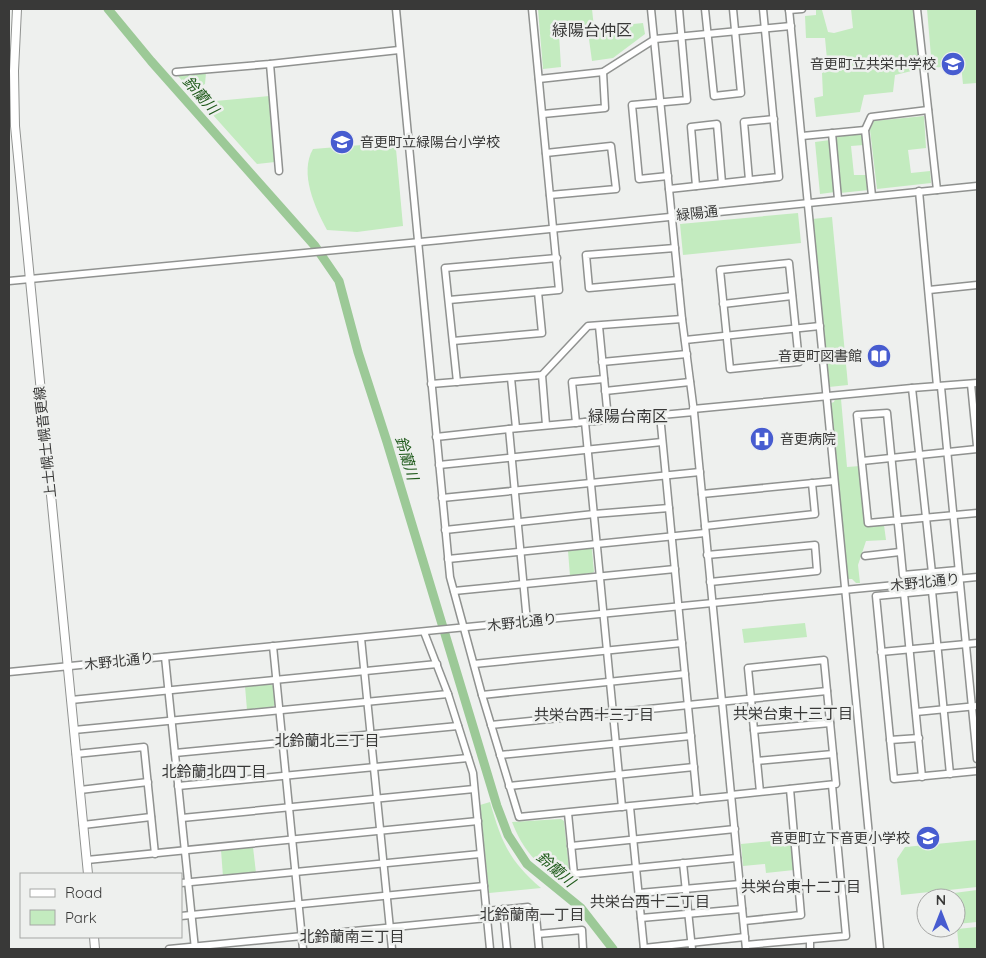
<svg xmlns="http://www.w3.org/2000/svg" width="986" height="958" viewBox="0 0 986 958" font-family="Quicksand,'Noto Sans JP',sans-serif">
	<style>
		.green { fill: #c3ebbf }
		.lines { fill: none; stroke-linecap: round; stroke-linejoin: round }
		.river { stroke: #9cc997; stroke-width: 9 }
		.minor-casing { stroke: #909290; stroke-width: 9 }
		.major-casing { stroke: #909290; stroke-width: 10 }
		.minor { stroke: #fff; stroke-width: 6 }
		.major { stroke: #fff; stroke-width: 8 }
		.labels { text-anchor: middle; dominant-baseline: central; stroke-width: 5; stroke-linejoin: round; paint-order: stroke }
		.poi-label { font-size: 14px; fill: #393938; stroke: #eef0ee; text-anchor: end }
		.street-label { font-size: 14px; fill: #393938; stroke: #eef0ee }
		.water-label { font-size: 15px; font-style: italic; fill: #1f5a1b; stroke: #eef0ee }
		.neighbourhood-label { font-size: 15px; fill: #393938; stroke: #eef0ee }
		.quarter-label { font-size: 16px; fill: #393938; stroke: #eef0ee }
	</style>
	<rect width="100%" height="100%" fill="#eef0ee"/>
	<g class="green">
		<polygon points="538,9 592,9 594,28 643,23 645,34 613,58 592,61 588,32 559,34 561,67 543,69"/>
		<polygon points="851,9 914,9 920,69 895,75 893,92 864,95 860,112 816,117 814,98 823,96 822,73 828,70 825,38 806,38 805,16 816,15 816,10 822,10 828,32 834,33 853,28"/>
		<polygon points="927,9 977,9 977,83 963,84 961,65 932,68"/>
		<polygon points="206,73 205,84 201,86 205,102 269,96 275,162 257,164 178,76"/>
		<polygon points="924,116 926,148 908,150 911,173 930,171 931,183 877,189 870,130 874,121"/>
		<polygon points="863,134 864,145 851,146 854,175 868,175 869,190 840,193 835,137"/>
		<polygon points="830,140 835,192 820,194 815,142"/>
		<path d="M386,143L396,149L403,226L357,232L327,230C315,208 299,173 313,149Z"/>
		<polygon points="798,213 801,243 683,255 680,224"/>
		<polygon points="832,217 848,385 829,387 812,219"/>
		<polygon points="835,399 841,399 847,467 860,466 866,526 884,525 886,540 866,541 858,565 860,583 856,583 852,579 848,579 831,403 834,402"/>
		<polygon points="590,548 592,549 594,572 592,573 570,576 568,551"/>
		<polygon points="805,623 807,637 744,643 742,629"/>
		<polygon points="270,683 273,686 275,705 272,707 247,710 245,686"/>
		<path d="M490,802C502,843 508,859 541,888L489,893L480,805Z"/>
		<path d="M561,819L564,821L570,877L564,881C536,864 524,852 512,822Z"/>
		<polygon points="791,839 794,870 766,873 765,864 743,866 741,844"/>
		<polygon points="977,840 977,887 901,895 897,859 905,847"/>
		<polygon points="253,847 256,873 223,877 221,850"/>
		<polygon points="977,890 977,922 957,924 956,898 954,898 954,893"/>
		<polygon points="977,927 977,949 959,949 957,929"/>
	</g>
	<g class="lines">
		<polyline class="river" points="108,9 151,61 315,246 339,281 358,352 387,442 497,806 508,835 527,864 581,908 613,949"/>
		<g class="minor-casing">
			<g id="minor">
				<polyline points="396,9 450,577 482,695 519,817 731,796"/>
				<polyline points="651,9 682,319 694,412 746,949"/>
				<polyline points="705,9 714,96 741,93 733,9"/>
				<polyline points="789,9 880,949"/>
				<polyline points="917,9 937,190"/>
				<polyline points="789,10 802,9"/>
				<polyline points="270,64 279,171"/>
				<polyline points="176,72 270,64 399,50"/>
				<polyline points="539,79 603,72 655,39 791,26"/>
				<polyline points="543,114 605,108 603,72"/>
				<polyline points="832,133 838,199"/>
				<polyline points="802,136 865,130"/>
				<polyline points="546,153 611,146 616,189 550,195"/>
				<polyline points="668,176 639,179 632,105 687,100 679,9"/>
				<polyline points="749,180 744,122 774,119"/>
				<polyline points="696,186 691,127 717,124 722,183"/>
				<polyline points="669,189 779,177 763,9"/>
				<polyline points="919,191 937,386"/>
				<polyline points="872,196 865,130 871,117 928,110"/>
				<polyline points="675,248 586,255 589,288 678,280"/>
				<polygon points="789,263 799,362 730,369 720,270"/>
				<polyline points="9,281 441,240 977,186"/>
				<polyline points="929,290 977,285"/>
				<polyline points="449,300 559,290 532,9"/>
				<polyline points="723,304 792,296"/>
				<polyline points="599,326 608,419"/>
				<polyline points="685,340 820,326"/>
				<polyline points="453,341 542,333 538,292"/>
				<polyline points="602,362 687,354"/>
				<polyline points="542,375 546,425"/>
				<polyline points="511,378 516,428"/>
				<polyline points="457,382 445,268 557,258"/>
				<polyline points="431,384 542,375 588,326 682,319"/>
				<polyline points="971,384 977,446"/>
				<polyline points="941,387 977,759"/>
				<polyline points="912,388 932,573"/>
				<polyline points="605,391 690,382"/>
				<polyline points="693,409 912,388 977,383"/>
				<polyline points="660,415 697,800"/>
				<polyline points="585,422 622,807"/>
				<polyline points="576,423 572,382 604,379"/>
				<polyline points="509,429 527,622"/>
				<polyline points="436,437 509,429 694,412"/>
				<polyline points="862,461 977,449"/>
				<polyline points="439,465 662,442"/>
				<polyline points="702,494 834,481"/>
				<polyline points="442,498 700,472"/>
				<polyline points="705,526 815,514 812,483"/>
				<polyline points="445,530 594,514 669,508"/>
				<polyline points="707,555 815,545 817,571 710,582"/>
				<polyline points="865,556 900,552"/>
				<polyline points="448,559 705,533"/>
				<polyline points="958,570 903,575 887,413 857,415 868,523 977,513"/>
				<polyline points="960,588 876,596 894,779 977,771"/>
				<polyline points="454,591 675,569"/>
				<polyline points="932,591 950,774"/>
				<polyline points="904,593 922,777"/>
				<polyline points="424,632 448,694 473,773 490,949"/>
				<polyline points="361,638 392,949"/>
				<polyline points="273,646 303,949"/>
				<polyline points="881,652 977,643"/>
				<polyline points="165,657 195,949"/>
				<polyline points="474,664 682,643"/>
				<polyline points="9,672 977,577"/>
				<polyline points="482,695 685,674"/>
				<polyline points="71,700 437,664"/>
				<polyline points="916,712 977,706"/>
				<polyline points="491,725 827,691"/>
				<polyline points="74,730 448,694"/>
				<polyline points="754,730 830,723"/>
				<polyline points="890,740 919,738"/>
				<polyline points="175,753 458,726"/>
				<polyline points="76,754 144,747 155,854"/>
				<polyline points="500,755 691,736"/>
				<polyline points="757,761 833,754"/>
				<polyline points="178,786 468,758"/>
				<polyline points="509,786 694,767"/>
				<polyline points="80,790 148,782"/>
				<polyline points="731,795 836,784 824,660 748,668 760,792"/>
				<polyline points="630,807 644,949"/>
				<polyline points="568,813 574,874 737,858"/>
				<polyline points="182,818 474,789"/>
				<polyline points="83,825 151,817"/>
				<polyline points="571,846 735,829"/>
				<polyline points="87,860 478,821"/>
				<polyline points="683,863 692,949"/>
				<polyline points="181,883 480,854"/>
				<polyline points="639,893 740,884"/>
				<polyline points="503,909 507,949"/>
				<polyline points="486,911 528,907 536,916 539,949"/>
				<polyline points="181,916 484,886"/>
				<polyline points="641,918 742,909"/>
				<polyline points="744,921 801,915 790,789"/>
				<polyline points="538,934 582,930 583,949"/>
				<polyline points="810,940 810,949"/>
				<polyline points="746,945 846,936 832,785"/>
				<polyline points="644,948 745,937"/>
				<polyline points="169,949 487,918"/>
			</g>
		</g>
		<g class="major-casing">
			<g id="major">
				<polyline points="17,9 14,71 15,126 88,874"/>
				<polyline points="94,937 95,949"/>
			</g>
		</g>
		<use href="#minor" class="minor"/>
		<use href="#major" class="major"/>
	</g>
	<defs>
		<g id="school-disc" transform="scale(1.25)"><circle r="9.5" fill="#475cd0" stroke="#eef0ee"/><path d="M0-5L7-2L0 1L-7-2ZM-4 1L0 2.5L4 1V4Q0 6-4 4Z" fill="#fff"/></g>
		<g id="library-disc" transform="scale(1.25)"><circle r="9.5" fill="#475cd0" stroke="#eef0ee"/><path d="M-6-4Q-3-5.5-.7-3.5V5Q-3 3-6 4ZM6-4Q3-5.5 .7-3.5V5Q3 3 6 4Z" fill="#fff"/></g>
		<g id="hospital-disc" transform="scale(1.25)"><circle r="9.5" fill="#475cd0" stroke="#eef0ee"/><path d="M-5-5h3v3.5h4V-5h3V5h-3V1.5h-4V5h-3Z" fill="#fff"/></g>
	</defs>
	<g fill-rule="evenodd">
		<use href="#school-disc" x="953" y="64"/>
		<use href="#school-disc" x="342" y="142"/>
		<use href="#library-disc" x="879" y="356"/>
		<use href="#hospital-disc" x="762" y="439"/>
		<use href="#school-disc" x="928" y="838"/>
	</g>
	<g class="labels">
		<g class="poi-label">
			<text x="936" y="64">音更町立共栄中学校</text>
			<text x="360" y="142" text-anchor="start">音更町立緑陽台小学校</text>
			<text x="862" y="356">音更町図書館</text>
			<text x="780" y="439" text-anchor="start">音更病院</text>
			<text x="910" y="838">音更町立下音更小学校</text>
		</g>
		<g class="street-label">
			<text transform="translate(697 213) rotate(-6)">緑陽通</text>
			<text transform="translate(45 442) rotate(-96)">上士幌士幌音更線</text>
			<text transform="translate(925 582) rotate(-6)">木野北通り</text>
			<text transform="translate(522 622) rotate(-6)">木野北通り</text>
			<text transform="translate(119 661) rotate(-6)">木野北通り</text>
		</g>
		<g class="water-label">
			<text transform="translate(201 95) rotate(49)">鈴蘭川</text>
			<text transform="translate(407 458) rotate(73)">鈴蘭川</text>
			<text transform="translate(556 869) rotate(41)">鈴蘭川</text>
		</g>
		<g class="neighbourhood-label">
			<text x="793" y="713">共栄台東十三丁目</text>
			<text x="594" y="714">共栄台西十三丁目</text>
			<text x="327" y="740">北鈴蘭北三丁目</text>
			<text x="214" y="771">北鈴蘭北四丁目</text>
			<text x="801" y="886">共栄台東十二丁目</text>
			<text x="650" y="901">共栄台西十二丁目</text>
			<text x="532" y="914">北鈴蘭南一丁目</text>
			<text x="352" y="936">北鈴蘭南三丁目</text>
		</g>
		<g class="quarter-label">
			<text x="592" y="30">緑陽台仲区</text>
			<text x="628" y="416">緑陽台南区</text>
		</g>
	</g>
	<rect width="986" height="958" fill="none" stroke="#393938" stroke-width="20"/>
	<rect x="20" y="873" width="162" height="65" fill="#eef0ee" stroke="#a6a7a5"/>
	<rect x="30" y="889" width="25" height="8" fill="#ffffff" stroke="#a6a7a5"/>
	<text x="65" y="898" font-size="15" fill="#393938">Road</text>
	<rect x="30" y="910" width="25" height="15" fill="#c3ebbf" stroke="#a6a7a5"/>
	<text x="65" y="923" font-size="15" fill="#393938">Park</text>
	<g transform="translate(941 913)"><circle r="24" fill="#eef0ee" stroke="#a6a7a5"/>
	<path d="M0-4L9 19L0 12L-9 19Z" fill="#475cd0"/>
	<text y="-8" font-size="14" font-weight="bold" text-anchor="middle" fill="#393938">N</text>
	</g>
</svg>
